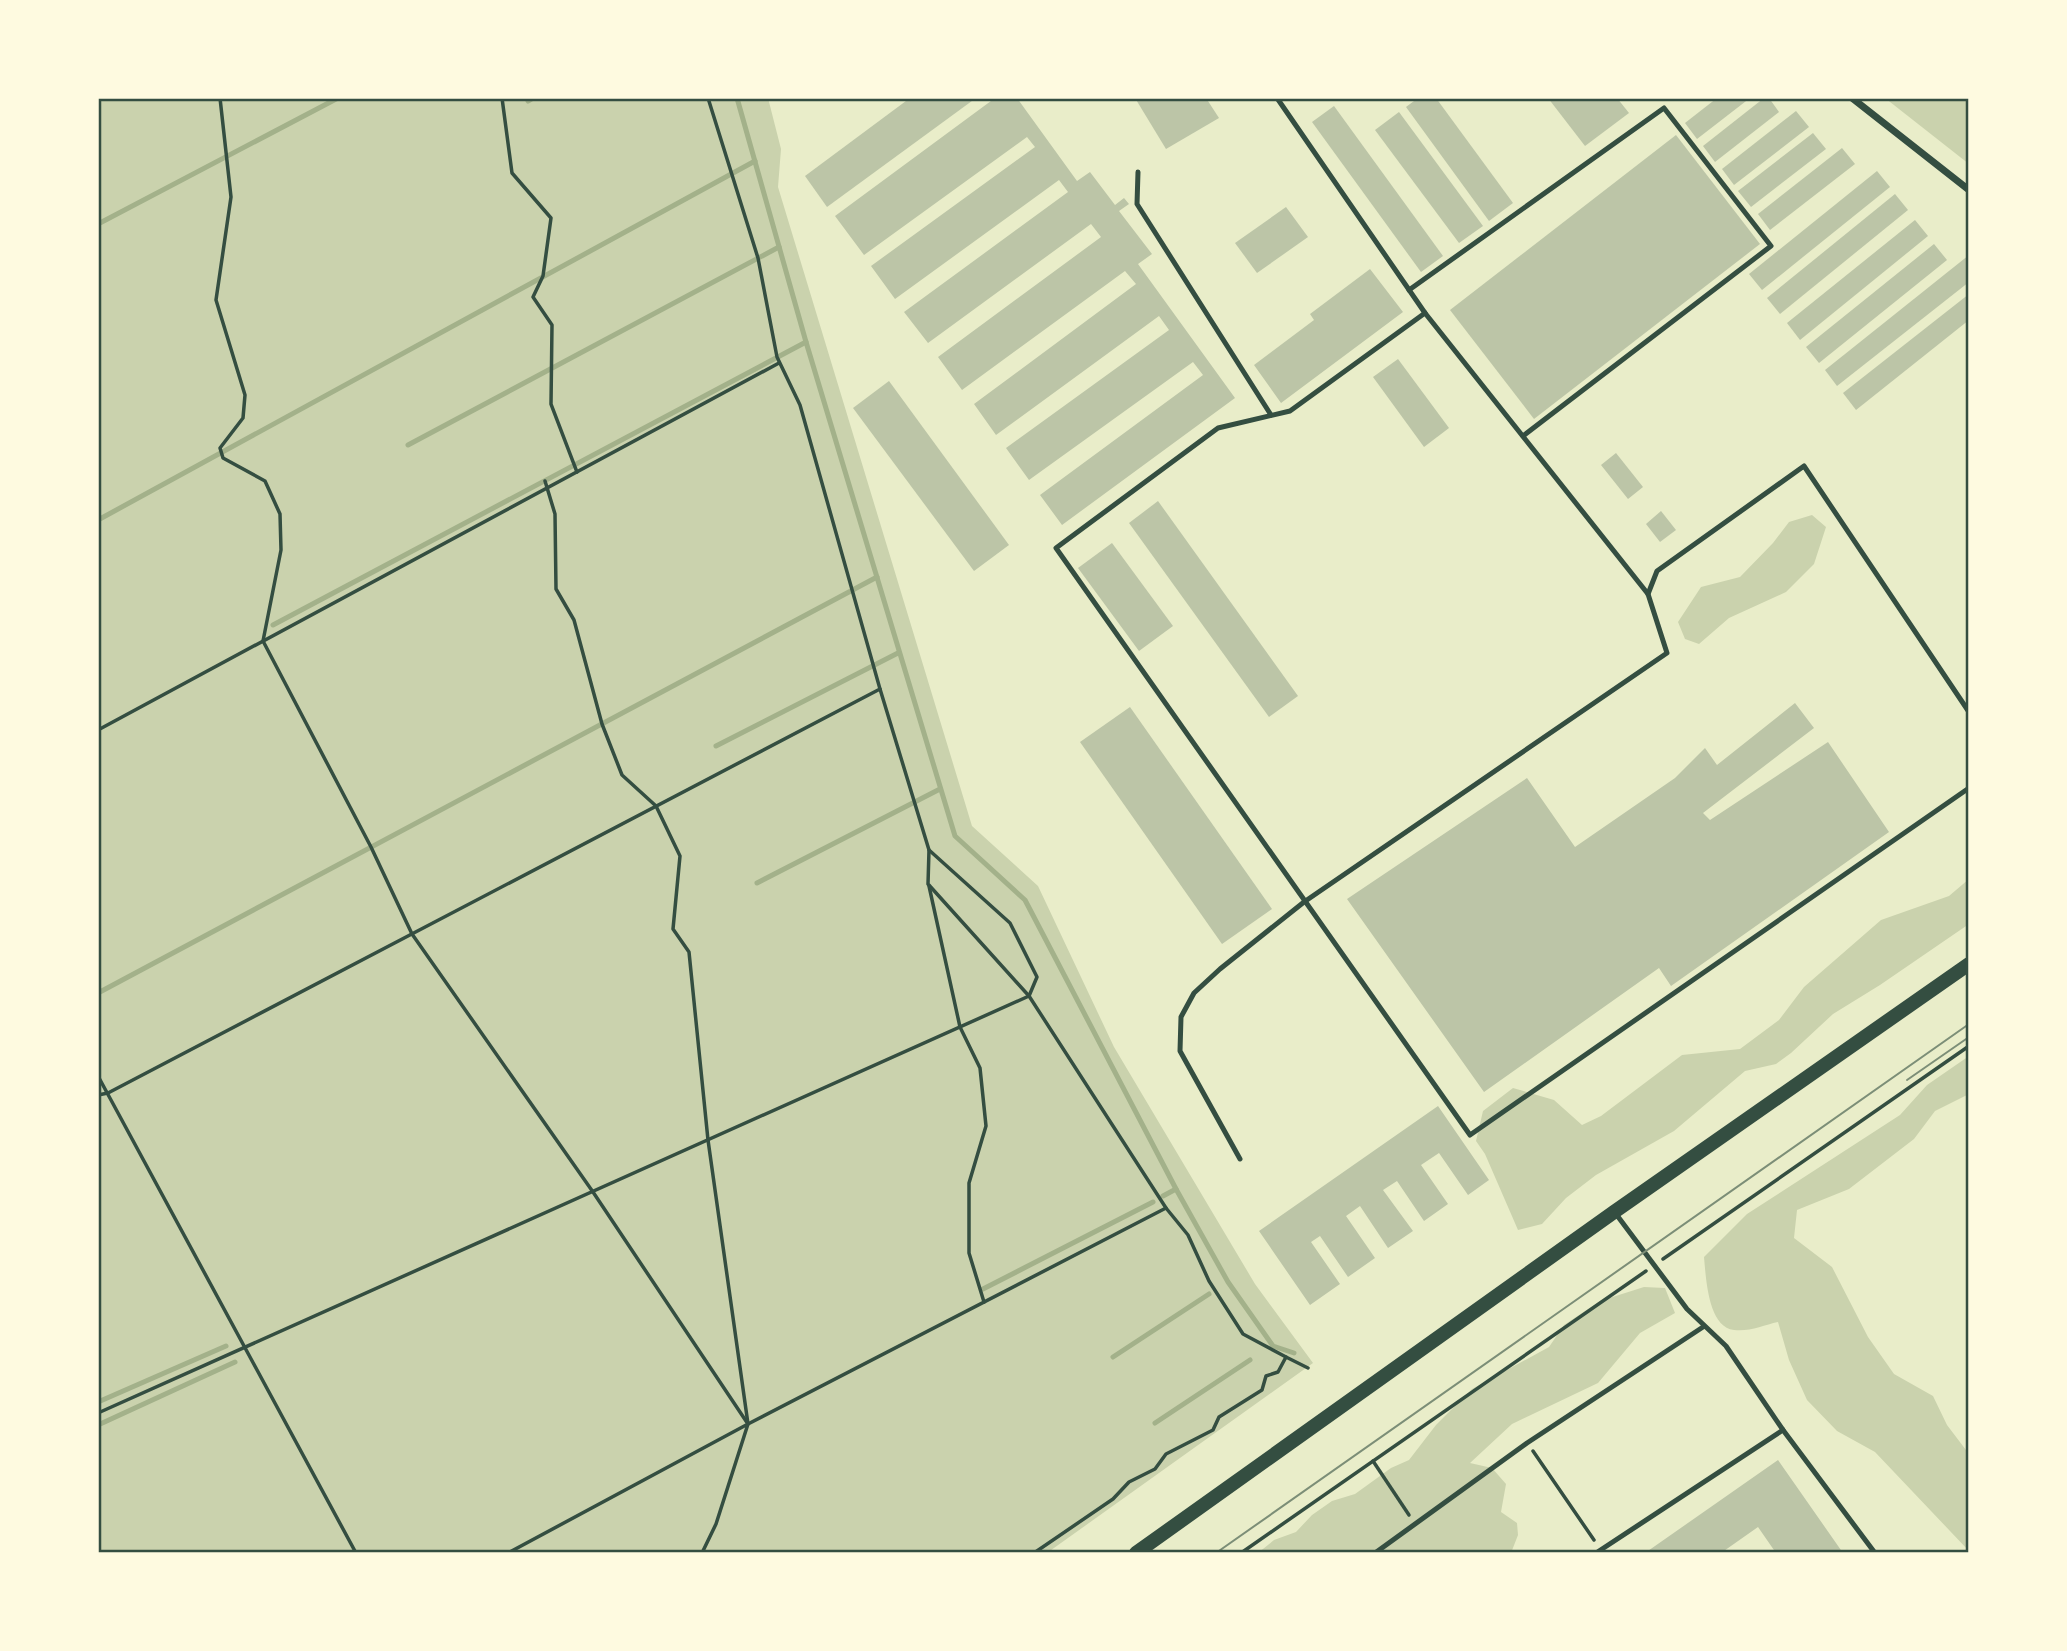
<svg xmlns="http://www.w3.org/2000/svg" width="2067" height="1651" viewBox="0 0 2067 1651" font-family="'Golos Text',sans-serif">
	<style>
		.green { fill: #cad2ad }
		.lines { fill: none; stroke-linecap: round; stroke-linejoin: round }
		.stream { stroke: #a3b18a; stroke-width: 5 }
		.building { fill: #bcc5a7 }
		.path { stroke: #344e41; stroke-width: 3.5 }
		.service { stroke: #344e41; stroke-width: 5 }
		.minor { stroke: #344e41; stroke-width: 7 }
		.secondary { stroke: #344e41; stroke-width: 14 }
		.tram { stroke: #7c8e77; stroke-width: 2 }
		.neatline { fill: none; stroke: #344e41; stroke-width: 2.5 }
	</style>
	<rect width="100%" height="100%" fill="#e9edc9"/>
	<g class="green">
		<polygon points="98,98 768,98 781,149 778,187 972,826 1038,886 1114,1047 1255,1284 1313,1363 1047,1553 98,1553"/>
		<polygon points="1885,98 1969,98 1969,164"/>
		<polygon points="1812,515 1826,527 1814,564 1786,592 1729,618 1699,644 1685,639 1678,622 1701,587 1740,577 1773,543 1789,522"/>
		<polygon points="1969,879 1969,924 1880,985 1833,1014 1791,1053 1776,1064 1745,1071 1674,1131 1596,1175 1566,1198 1542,1224 1518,1230 1485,1154 1476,1141 1483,1111 1513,1088 1554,1100 1582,1125 1601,1116 1682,1055 1740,1049 1779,1020 1804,987 1881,920 1949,896"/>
		<path d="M1969,1056V1094L1935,1111L1914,1139L1849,1189L1797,1210L1794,1238L1832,1267L1868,1337L1894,1374L1933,1396L1947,1425L1969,1454V1551L1875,1452L1837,1431L1807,1400L1789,1360L1778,1322C1764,1325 1749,1332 1734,1330C1708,1327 1706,1278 1704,1257L1747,1214L1900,1115L1927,1085Z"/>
		<polygon points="1644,1287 1665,1288 1675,1313 1640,1333 1598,1383 1512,1424 1470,1463 1492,1468 1506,1484 1501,1512 1517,1523 1518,1535 1511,1553 1258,1553 1274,1540 1296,1532 1312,1515 1332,1501 1355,1494 1391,1468 1409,1460 1436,1425 1472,1389 1549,1347 1564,1325 1600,1301"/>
	</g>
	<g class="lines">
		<g class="stream">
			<polyline points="737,98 806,342 955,836 1025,900 1176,1189 1228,1282 1273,1346 1294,1353"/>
			<polyline points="528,101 533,98"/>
			<polyline points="98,224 338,98"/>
			<polyline points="408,445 779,247"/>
			<polyline points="98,520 755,161"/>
			<polyline points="273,625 806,342"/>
			<polyline points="716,746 898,653"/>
			<polyline points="757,883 940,789"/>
			<polyline points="98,993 877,577"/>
			<polyline points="1163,1196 1176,1189"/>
			<polyline points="983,1289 1153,1202"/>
			<polyline points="1113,1357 1209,1294"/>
			<polyline points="98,1402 226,1346"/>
			<polyline points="1155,1423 1250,1360"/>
			<polyline points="98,1425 235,1362"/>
		</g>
	</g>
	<g class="building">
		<polygon points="910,98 976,98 827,207 805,176"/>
		<polygon points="995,98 1017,98 1077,181 1090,172 1115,205 1124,198 1129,204 1119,211 1152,254 1138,264 1235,398 1062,525 1040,495 1203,375 1193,362 1029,480 1006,448 1169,330 1159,316 996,435 974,404 1136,284 1125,271 962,390 938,357 1101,237 1091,224 928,343 904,312 1068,192 1059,180 895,299 871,266 1035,147 1027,137 864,255 835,216"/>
		<polygon points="1135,98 1206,98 1219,118 1166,149"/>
		<polygon points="1418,98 1436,98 1513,203 1489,221 1406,107"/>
		<polygon points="1548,98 1617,98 1629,113 1585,146"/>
		<polygon points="1717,98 1750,98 1697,139 1685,123"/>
		<polygon points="1764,98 1769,98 1779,112 1715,162 1703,146"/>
		<polygon points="1334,106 1443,256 1421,272 1312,122"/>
		<polygon points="1796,111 1809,127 1734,185 1722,169"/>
		<polygon points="1399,112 1483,226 1459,243 1375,130"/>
		<polygon points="1813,133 1826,149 1751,207 1738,191"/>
		<polygon points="1676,135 1760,244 1534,419 1450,310"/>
		<polygon points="1842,148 1855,164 1770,230 1758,214"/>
		<polygon points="1877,171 1890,187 1762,290 1749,274"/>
		<polygon points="1895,194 1908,210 1780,314 1767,298"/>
		<polygon points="1286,207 1308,237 1257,273 1235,243"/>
		<polygon points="1915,220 1928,236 1800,340 1787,323"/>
		<polygon points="1934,244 1947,260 1819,363 1806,347"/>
		<polygon points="1969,255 1969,282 1837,386 1825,370"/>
		<polygon points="1370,269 1403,312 1281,403 1254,365 1314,320 1310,314"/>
		<polygon points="1969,294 1969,320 1856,410 1843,393"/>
		<polygon points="1398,359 1449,428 1424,447 1373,377"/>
		<polygon points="889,381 1009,545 974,571 853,408"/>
		<polygon points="1616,453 1643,487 1628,499 1601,465"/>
		<polygon points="1158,501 1298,696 1269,717 1129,523"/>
		<polygon points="1661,511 1676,530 1660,542 1646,524"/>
		<polygon points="1112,543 1173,626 1139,651 1078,568"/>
		<polygon points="1795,703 1814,728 1703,813 1710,820 1828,742 1889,832 1671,986 1659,968 1484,1092 1347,899 1527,778 1575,847 1675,778 1705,748 1717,765"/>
		<polygon points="1130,707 1272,909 1222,944 1080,742"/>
		<polygon points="1438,1106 1489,1180 1468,1195 1439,1153 1421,1165 1448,1204 1424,1221 1397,1181 1383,1190 1413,1231 1388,1248 1360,1206 1346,1216 1375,1258 1348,1277 1320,1236 1311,1242 1340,1284 1310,1305 1259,1231"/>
		<polygon points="1778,1460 1843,1553 1776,1553 1758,1527 1721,1553 1645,1553"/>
	</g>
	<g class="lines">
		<g class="path">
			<polyline points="220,98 231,197 216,300 245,395 243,418 220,448 223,458 265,481 280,514 281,550 263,641 371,847 412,934 593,1192 748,1424"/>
			<polyline points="502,98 512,173 551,218 543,276 533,297 552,325 551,404 577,472"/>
			<polyline points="545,481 555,514 556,589 574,620 602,724 622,775 656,806 680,856 673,929 689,952 708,1140 748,1424 716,1524 702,1553"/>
			<polyline points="98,730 779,363"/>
			<polyline points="929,850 928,884 1029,996 1166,1208 1188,1235 1209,1281 1243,1334 1286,1357"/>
			<polyline points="929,886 960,1027 980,1068 986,1126 969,1183 969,1253 984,1302"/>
			<polyline points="98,1076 356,1553"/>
			<polyline points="98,1095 108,1093 880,689"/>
			<polyline points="1663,1259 1969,1046"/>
			<polyline points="98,1413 1029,996 1037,977 1010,923 929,850 880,689 800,405 777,357 758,258 708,98"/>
			<polyline points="1533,1451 1594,1540"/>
			<polyline points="1373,1461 1409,1515"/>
			<polyline points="508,1553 748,1424 1166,1208"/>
			<polyline points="1034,1553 1113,1499 1129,1482 1155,1469 1166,1454 1213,1430 1219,1417 1262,1390 1266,1376 1278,1372 1286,1357 1308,1368"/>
			<polyline points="1241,1553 1646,1271"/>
		</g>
		<g class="service">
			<polyline points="1138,172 1137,204 1271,415"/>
			<polyline points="1409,290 1664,108 1771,246 1523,436"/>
			<polyline points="1425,313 1290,411 1218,428 1056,548 1470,1135 1969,788"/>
			<polyline points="1648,594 1657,571 1804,466 1969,712"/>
			<polyline points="1240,1159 1180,1051 1181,1017 1194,993 1220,969 1304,902 1667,653 1648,594 1425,313 1277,98"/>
			<polyline points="1616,1214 1687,1309 1726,1346 1783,1430 1875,1553"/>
			<polyline points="1375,1553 1527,1443 1703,1327"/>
			<polyline points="1596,1553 1783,1430"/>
		</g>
		<polyline class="minor" points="1852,98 1969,190"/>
		<polyline class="secondary" points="1136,1553 1614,1212 1969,964"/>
		<g class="tram">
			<polyline points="1907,1080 1969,1037"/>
			<polyline points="1216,1553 1969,1024"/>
		</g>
	</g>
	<rect width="2067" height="1651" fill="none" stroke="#fefae0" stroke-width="200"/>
	<rect x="100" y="100" width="1867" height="1451" class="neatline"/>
</svg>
